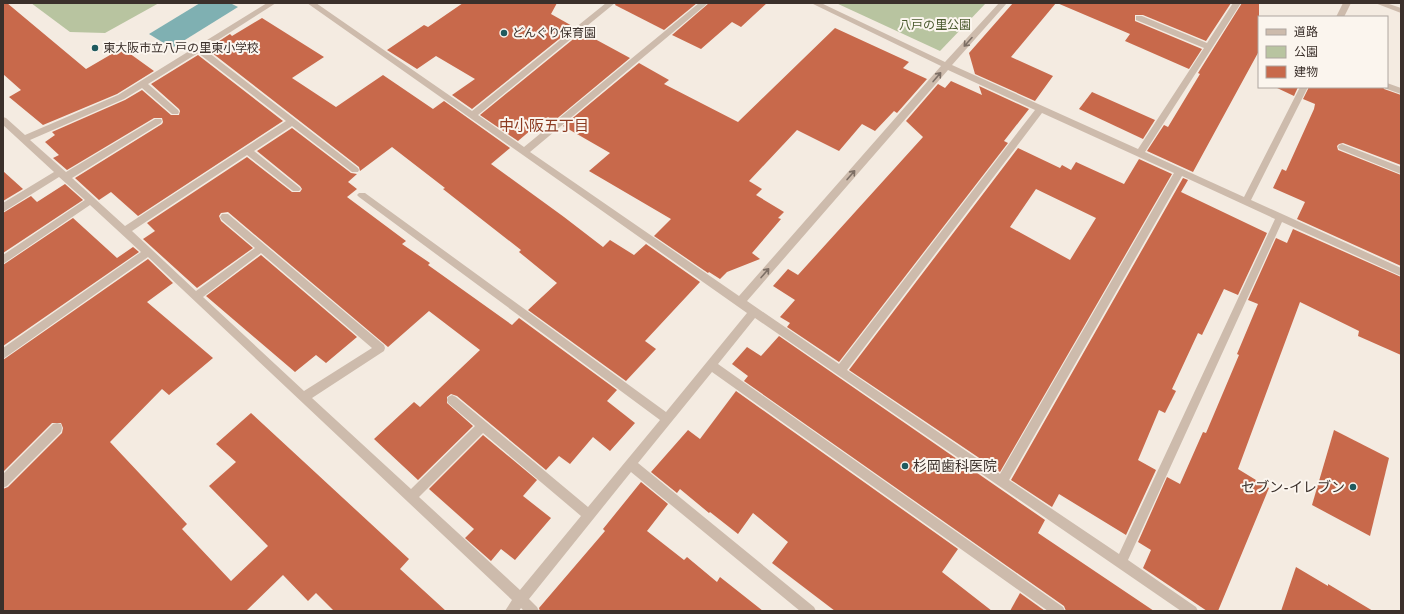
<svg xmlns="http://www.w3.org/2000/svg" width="1404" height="614" viewBox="0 0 1404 614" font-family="'Varela Round','Noto Sans JP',sans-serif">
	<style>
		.green { fill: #b8c4a0 }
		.water { fill: #7fb0b2 }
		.building { fill: #c8694b; fill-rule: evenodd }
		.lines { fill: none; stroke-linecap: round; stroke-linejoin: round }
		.minor { fill: #cdbbac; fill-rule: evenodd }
		.oneway { stroke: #7d6f65 }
		.poi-dot { fill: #1f5a5e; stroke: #fbf5ee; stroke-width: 1.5 }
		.labels { text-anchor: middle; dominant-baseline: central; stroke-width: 4; stroke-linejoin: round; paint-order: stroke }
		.far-park-label { font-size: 12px; fill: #4a5a2e; stroke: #fbf5ee }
		.far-poi-label { font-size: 12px; fill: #3b302b; stroke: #fbf5ee; text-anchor: start }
		.poi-label { font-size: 14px; fill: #3b302b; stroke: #fbf5ee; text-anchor: start }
		.neighbourhood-label { font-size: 15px; fill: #8c3b22; stroke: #fbf5ee }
	</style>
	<rect width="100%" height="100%" fill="#f4ebe1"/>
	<g class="green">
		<polygon points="31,3 159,3 105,33 70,32"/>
		<polygon points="836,3 986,3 940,51"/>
	</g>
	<polygon class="water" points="200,3 230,3 238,7 172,48 149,34"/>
	<g class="building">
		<polygon points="3,3 7,3 86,69 122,48 154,71 117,94 43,125 9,97 21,90 3,74"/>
		<polygon points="463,3 557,3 551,14 574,27 472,109 452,95 475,79 436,56 417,69 387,50 424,25 428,27"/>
		<polygon points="616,3 697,3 664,30 615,5"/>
		<polygon points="709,3 767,3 741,27 732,22 701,49 672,35"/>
		<polygon points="1013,3 1056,3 1011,57 1053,76 1035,101 975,74 969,53"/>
		<polygon points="1057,3 1231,3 1206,41 1143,15 1135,15 1135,21 1202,49 1189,69 1125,41 1130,34"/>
		<polygon points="1242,3 1259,3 1259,51 1193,172 1147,151 1164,125 1168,127 1200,74 1198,73"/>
		<polygon points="262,18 324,57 292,78 336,107 383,75 433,109 444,101 510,148 491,164 564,217 603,247 610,240 634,255 646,244 700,282 645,341 656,349 626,381 528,310 557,283 519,252 521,250 443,189 445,188 392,147 360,171 359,167 207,49 230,34 232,36"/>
		<polygon points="835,28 909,62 903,68 927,79 897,113 894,111 875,131 862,124 839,151 797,130 749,181 762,189 756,195 784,212 778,218 781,219 752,253 760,259 727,272 720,279 709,272 708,273 654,236 671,219 589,171 610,153 563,126 639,63 669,80 664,84 738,122"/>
		<polygon points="582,32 630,58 554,121 548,117 539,124 538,124 518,141 480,115"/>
		<polygon points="198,55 283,121 138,216 111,192 99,200 75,178 162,124 163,122 162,118 154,118 67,170 53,158 59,155 45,142 55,135 52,132 125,100 142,90 171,115 179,115 180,111 179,109 151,84"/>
		<polygon points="951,81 982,95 979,86 1029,109 1004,141 1008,143 839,362 787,327 790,323 780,317 795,300 773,286 788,269 798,275 923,137 906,121 938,84 945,88"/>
		<polygon points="1275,87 1298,87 1294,96"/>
		<polygon points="1309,87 1383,87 1384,89 1401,95 1401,165 1343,143 1339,144 1337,146 1338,150 1401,175 1401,266 1297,219 1305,202 1273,188 1282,169 1286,171 1314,109 1315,104 1303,99"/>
		<polygon points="1092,92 1155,120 1143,139 1079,109"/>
		<polygon points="292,128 351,173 357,174 348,182 357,189 347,197 406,241 402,244 430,263 428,265 512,325 519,318 617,390 607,401 635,423 610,451 593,437 570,464 559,456 546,470 457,396 451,394 447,397 447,403 473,426 418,480 374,439 414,402 420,407 480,350 429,311 388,347 228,212 221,213 219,216 221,221 253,248 197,288 143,239 155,231 147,223 247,157 292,192 300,192 302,189 300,186 257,151"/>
		<path d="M1018,148L1060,168L1062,165L1071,170L1076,162L1124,184L1139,159L1172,174L1000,472L849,370ZM1036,189L1096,218L1070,260L1010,227Z"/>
		<polygon points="3,171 23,189 3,201"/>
		<polygon points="1183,178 1188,180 1181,192 1267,233 1238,295 1224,289 1202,335 1198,333 1172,389 1176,391 1165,413 1159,410 1138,460 1156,470 1126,535 1059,494 1052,507 1011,480"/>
		<polygon points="65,184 83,200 3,253 3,213 31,196 37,202"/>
		<polygon points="73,218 117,258 133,247 139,252 3,346 3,265"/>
		<polygon points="1293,229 1401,277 1401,355 1358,336 1359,331 1300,302 1238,469 1269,488 1218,611 1207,611 1143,568 1151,550 1138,542 1167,477 1180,484 1203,432 1206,433 1239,355 1237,354 1258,304 1248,300 1276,238 1287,243"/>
		<polygon points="261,255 357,337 326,363 316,355 295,372 206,296"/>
		<polygon points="148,259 173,283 147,302 213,358 169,395 162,389 110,442 187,524 182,529 231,581 268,546 209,486 236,462 216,444 251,413 409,559 400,569 446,611 334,611 316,593 308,601 283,575 246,611 3,611 3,489 8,487 62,433 63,428 61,423 52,423 3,472 3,360"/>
		<polygon points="779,336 1045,520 1038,533 1154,611 1066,611 1064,606 744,381 748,376 732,364 747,347 761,356"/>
		<polygon points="736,391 958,549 942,572 992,611 835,611 772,563 788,542 753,513 738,534 710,512 709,513 680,489 677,493 651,472 688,430 700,439"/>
		<polygon points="1334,430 1389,458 1370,536 1312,505"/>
		<polygon points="483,435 537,480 523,496 551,518 515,560 501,549 491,561 465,538 474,529 429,489"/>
		<polygon points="641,482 668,504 647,531 684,560 687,557 717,582 720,577 763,611 540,611 539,608 605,531 603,529"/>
		<polygon points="1296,567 1328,586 1328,584 1373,611 1281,611"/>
		<polygon points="1020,593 1045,611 1010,611"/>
	</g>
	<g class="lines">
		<g class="minor">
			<path d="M267,3H276L204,49L358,168L359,170L358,172H352L292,126L254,151L299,187L301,189L299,191H293L247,155L132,231L196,291L255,248L222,220L220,217L222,214H228L384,345L385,348L384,351L312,398L411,489L475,426L448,403L447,400L448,397L452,395L456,397L588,507L660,420L359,197L357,195L359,193H365L666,412L747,313L307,3H316L472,111L606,3H615L478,115L524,147L699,3H708L530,152L739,296L941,66L811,3H821L945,62L999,3H1007L952,65L1138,149L1204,48L1136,20V16H1142L1207,43L1233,3H1241L1145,152L1244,197L1300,87H1308L1251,200L1401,268V276L1282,222L1128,560L1196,607L1198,611H1181L755,318L718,364L1063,607L1065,611H1048L712,372L638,463L814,607L816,611H800L631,472L529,599L537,607L539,611H524L521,608L519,611H505L512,600L148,257L3,359V348L141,252L90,205L3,264V255L85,200L59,177L3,212V203L54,172L3,125V117L6,118L25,135L118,95ZM198,53L286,121L125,226L72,178L161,123L162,121L161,119H155L66,172L30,140L124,99L142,88L172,114H178L179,112L178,110L148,84ZM948,70L1035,110L839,364L747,301ZM1042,113L1174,173L1000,474L847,370ZM1182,176L1275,219L1119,554L1009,480ZM261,253L372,348L304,391L203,297ZM483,433L581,516L520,590L419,497Z"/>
			<polygon points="1343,3 1351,3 1344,17 1336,17"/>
			<polygon points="1375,3 1386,3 1401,8 1401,13"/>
			<polygon points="1387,83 1401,88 1401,94 1384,88 1387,87"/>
			<polygon points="1342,144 1401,167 1401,174 1339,149 1338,147 1339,145"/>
			<polygon points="57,423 61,424 62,428 61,432 7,486 3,488 3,474 53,424"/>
		</g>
	</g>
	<defs><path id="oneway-shaft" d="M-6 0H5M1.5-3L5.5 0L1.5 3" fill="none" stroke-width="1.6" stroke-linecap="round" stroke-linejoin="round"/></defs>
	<g class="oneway">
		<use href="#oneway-shaft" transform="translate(968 42) rotate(132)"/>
		<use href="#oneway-shaft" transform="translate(937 77) rotate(-49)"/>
		<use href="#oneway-shaft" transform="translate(851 175) rotate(-49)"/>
		<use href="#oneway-shaft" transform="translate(765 273) rotate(-49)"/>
	</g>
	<g class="poi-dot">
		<circle cx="504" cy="33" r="4"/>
		<circle cx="95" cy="48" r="4"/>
		<circle cx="905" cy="466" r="4"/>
		<circle cx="1353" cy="487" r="4"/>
	</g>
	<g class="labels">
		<g class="far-park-label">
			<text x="935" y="25">八戸の里公園</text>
		</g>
		<g class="far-poi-label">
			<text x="512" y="33">どんぐり保育園</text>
			<text x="103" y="48">東大阪市立八戸の里東小学校</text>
		</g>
		<g class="poi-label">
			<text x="913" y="466">杉岡歯科医院</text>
			<text x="1345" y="487" text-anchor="end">セブン-イレブン</text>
		</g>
		<g class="neighbourhood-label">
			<text x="544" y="126">中小阪五丁目</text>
		</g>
	</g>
	<rect width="1404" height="614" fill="none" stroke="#3b302b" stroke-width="8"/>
	<rect x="1258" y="16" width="130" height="72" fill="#fbf5ee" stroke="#aea6a0"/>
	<rect x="1266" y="29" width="20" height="6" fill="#cdbbac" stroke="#aea6a0"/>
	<text x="1294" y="36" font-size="12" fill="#3b302b">道路</text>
	<rect x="1266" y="46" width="20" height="12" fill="#b8c4a0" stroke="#aea6a0"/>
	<text x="1294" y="56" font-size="12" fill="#3b302b">公園</text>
	<rect x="1266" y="66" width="20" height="12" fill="#c8694b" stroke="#aea6a0"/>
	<text x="1294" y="76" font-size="12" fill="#3b302b">建物</text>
</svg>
